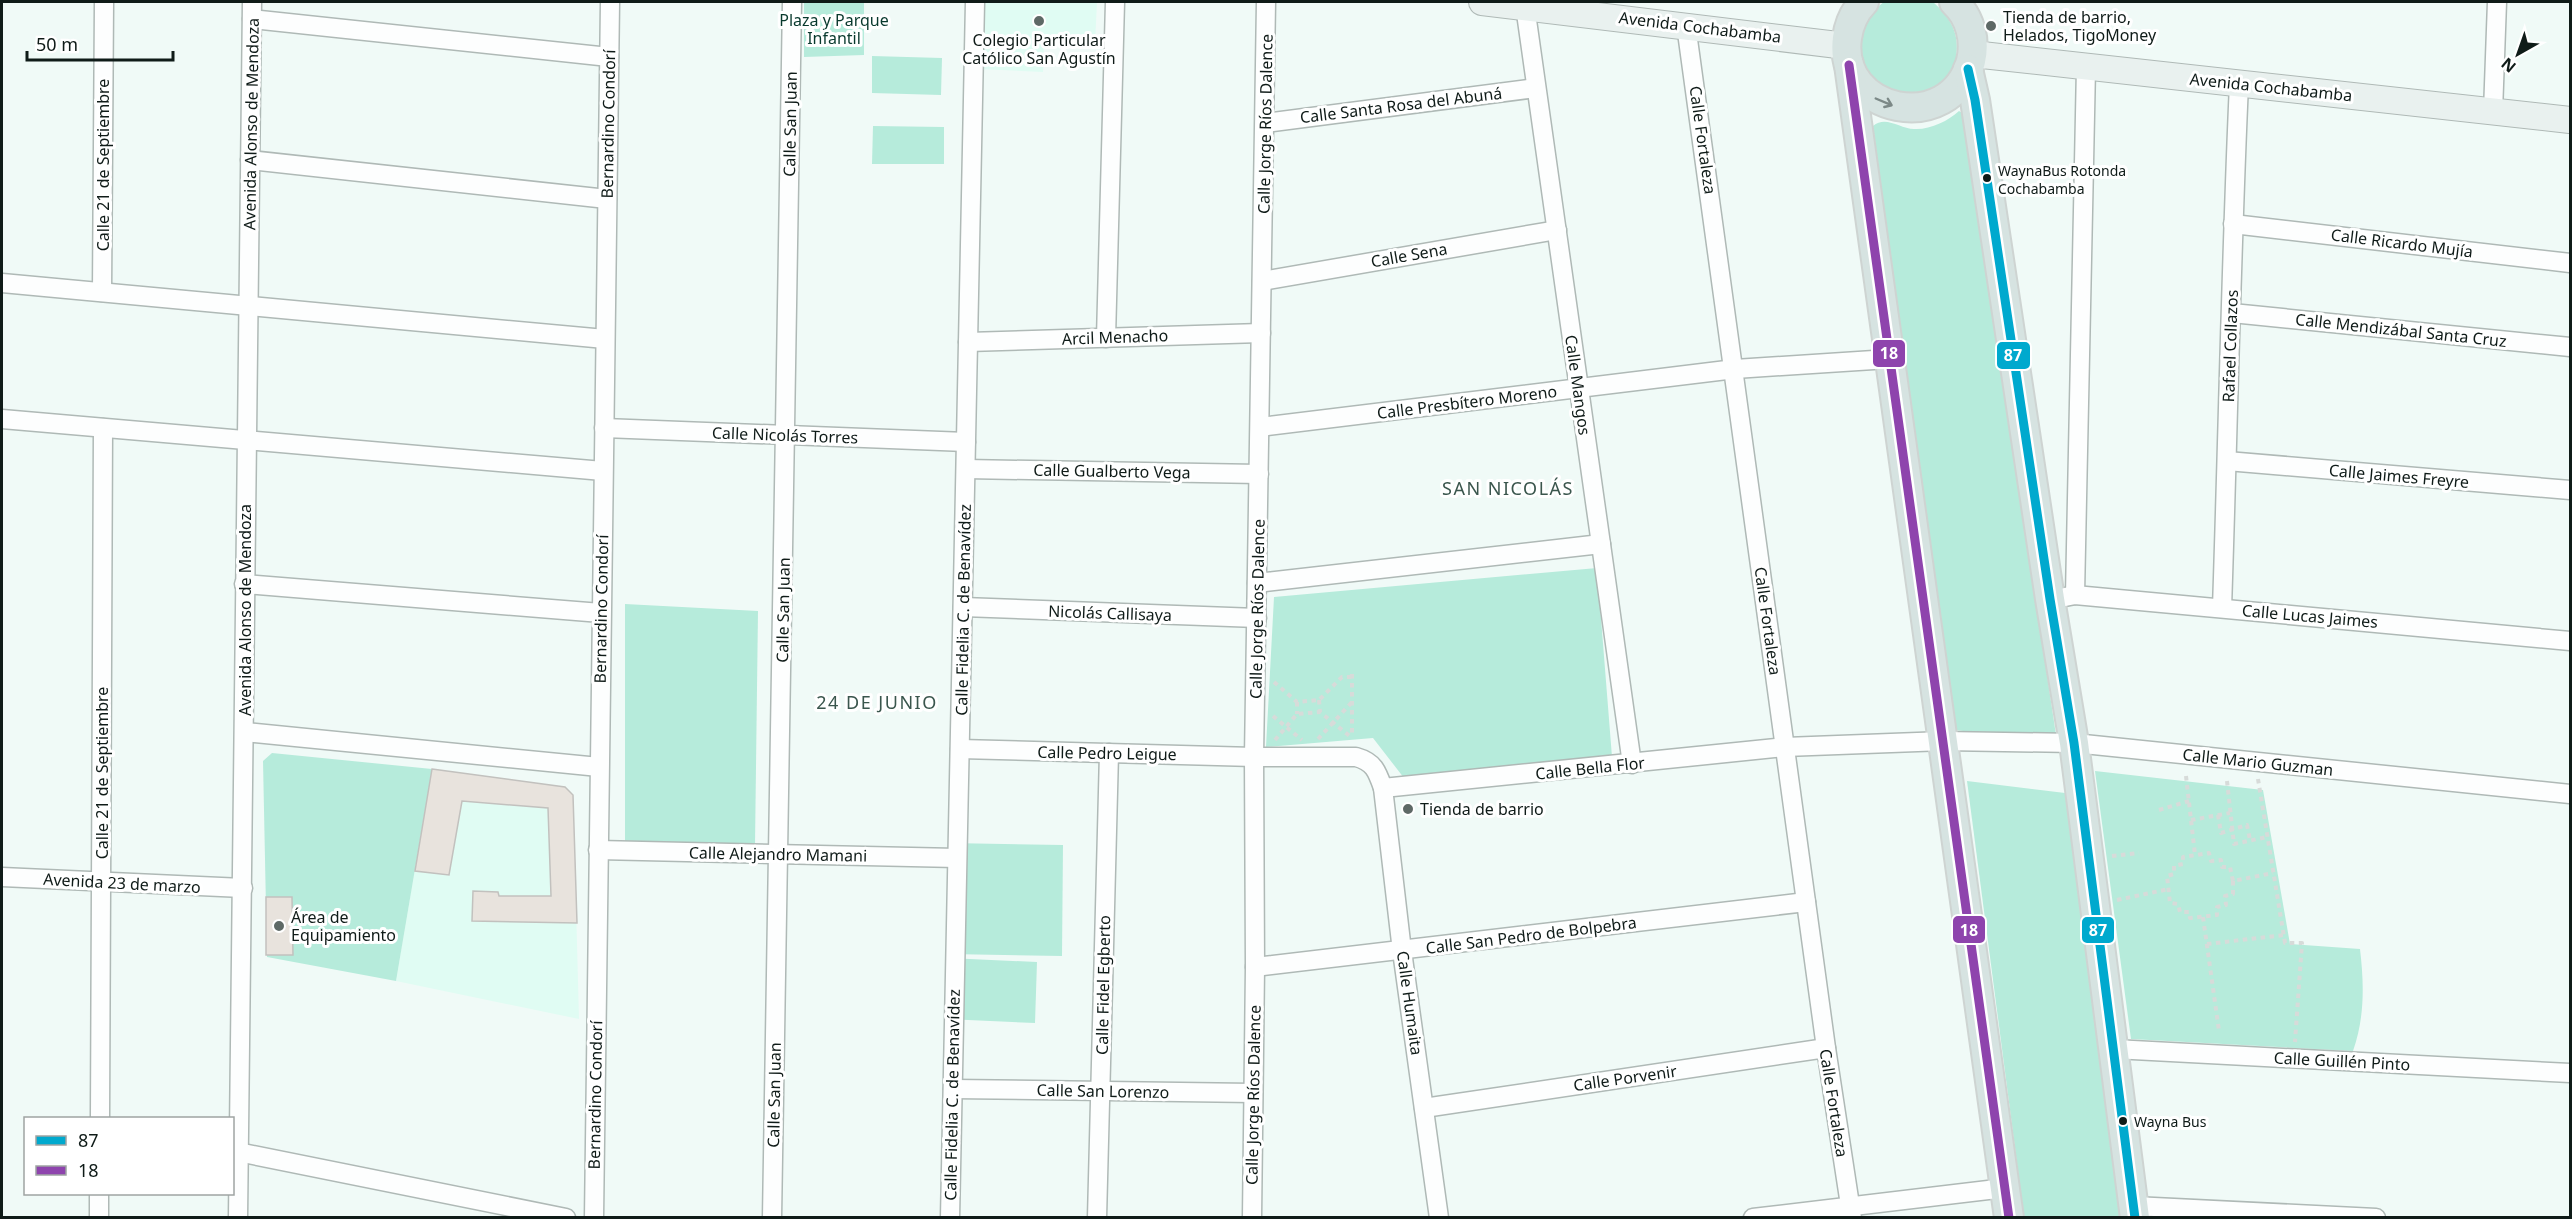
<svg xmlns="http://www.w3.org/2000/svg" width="2572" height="1219" viewBox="0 0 2572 1219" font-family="'Noto Sans',sans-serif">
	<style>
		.built { fill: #e0fcf3 }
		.green { fill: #b6ebdb }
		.building { fill: #e8e3dd; stroke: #c2c1be; stroke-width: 1.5 }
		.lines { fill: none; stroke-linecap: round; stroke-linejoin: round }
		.minor-casing { stroke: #afb9b6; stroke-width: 21 }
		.secondary-casing { stroke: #afb9b6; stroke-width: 28 }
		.primary-casing { stroke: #ced4d2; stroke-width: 32 }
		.path { stroke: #d7dbd9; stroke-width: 4; stroke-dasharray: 4.5 4.5; stroke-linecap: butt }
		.minor { stroke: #fdfefe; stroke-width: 18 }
		.secondary { stroke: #e9f1ef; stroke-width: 26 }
		.primary { stroke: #d6e3e1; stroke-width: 28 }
		.bus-1-casing { stroke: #fff; stroke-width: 14 }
		.bus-2-casing { stroke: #fff; stroke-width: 14 }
		.bus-1 { stroke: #00a9ce; stroke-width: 9 }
		.bus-2 { stroke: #8e44ad; stroke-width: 9 }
		.oneway { stroke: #7c8987 }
		.poi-dot { fill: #5e6966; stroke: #fff; stroke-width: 2 }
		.bus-dot { fill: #0f1b18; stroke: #fff; stroke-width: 2 }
		.labels { text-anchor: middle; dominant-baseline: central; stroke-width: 6; stroke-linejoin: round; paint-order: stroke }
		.bus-label { font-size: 14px; fill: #0f1b18; stroke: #fff; text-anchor: start }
		.poi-label { font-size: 16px; fill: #0f1b18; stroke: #fff; text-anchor: start }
		.park-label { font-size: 16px; fill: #08392d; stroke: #fff }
		.street-label { font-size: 16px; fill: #0f1b18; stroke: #fff }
		.neighbourhood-label { font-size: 18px; letter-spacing: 1.5px; fill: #3a564d; stroke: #fff }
		.line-badge { stroke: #fff; stroke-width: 2 }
		.badge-label { font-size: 16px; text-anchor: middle; font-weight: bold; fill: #fff }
	</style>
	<rect width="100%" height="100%" fill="#f0faf7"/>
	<g class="built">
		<polygon points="983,2 1097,2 1095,44 1044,41 1043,72 979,69"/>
		<polygon points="432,769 565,787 573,795 579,1019 396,981"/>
	</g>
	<g class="green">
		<polygon points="804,2 864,2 864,55 804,57"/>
		<path d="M1884,2H1933C1951,18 1960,34 1956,58C1954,69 1947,77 1939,84C1894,125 1820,49 1884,2Z"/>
		<polygon points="872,56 942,58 941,95 872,93"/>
		<path d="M1959,111L1964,114L2057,742L1955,730L1873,126C1886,115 1900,129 1914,129C1930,130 1948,121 1959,111Z"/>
		<polygon points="873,126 944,127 944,164 872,164"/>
		<polygon points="1597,568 1612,757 1404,778 1373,738 1266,747 1274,597"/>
		<polygon points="625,604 758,611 755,845 625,843"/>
		<polygon points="272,753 432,769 396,981 267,957 263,761"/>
		<path d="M2095,771L2263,790L2290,944L2360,949C2364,983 2365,1017 2353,1051L2131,1039Z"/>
		<polygon points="1967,781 2065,793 2121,1217 2024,1217"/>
		<polygon points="949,843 1063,845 1062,956 948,954"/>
		<polygon points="948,958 1037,962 1035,1023 946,1019"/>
	</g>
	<g class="building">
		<polygon points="432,769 565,787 573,795 577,923 472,921 473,891 498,892 499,896 551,896 548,808 462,801 449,875 415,871"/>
		<polygon points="266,897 292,897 293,955 266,955"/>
	</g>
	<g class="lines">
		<g class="minor-casing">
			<g id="minor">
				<polyline points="1525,6 1632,764"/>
				<polyline points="252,19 609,57"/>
				<polyline points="1686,25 1826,1048 1852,1218"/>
				<polyline points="2493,112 2497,2"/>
				<polyline points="1265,123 1536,88"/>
				<polyline points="250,160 607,199"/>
				<polyline points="2233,224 2570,263"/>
				<polyline points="1262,281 1557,230"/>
				<polyline points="2,283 605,339"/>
				<polyline points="102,292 104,2"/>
				<polyline points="2232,313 2570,347"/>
				<polyline points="1106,338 1115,2"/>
				<polyline points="968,342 1261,333"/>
				<polyline points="2,419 603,471"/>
				<polyline points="1260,427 1735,369 1889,359"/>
				<polyline points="604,428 966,442"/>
				<polyline points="2227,461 2570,490"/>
				<polyline points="966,469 1259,474"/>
				<polyline points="1257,583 1601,544"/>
				<polyline points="244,584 601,613"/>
				<polyline points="2075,595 2086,67"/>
				<polyline points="2065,597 2075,595 2570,641"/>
				<polyline points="963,607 1257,618"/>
				<path d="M2222,608C2228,433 2231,258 2239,84"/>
				<polyline points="245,732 599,767"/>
				<path d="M960,749L1254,757H1356C1374,762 1377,771 1383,788L1785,747L1944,741L2074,743L2570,794"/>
				<polyline points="1383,788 1402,951 1439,1218"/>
				<polyline points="598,850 957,858"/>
				<polyline points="2,877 243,888"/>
				<polyline points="1255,967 1806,902"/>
				<polyline points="2114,1049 2570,1073"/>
				<polyline points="953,1089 1253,1093"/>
				<polyline points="1424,1108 1826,1048"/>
				<polyline points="100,1118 103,428"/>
				<polyline points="238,1152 566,1218"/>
				<polyline points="2134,1206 2376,1218"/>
				<polyline points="99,1218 99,1194"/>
				<polyline points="238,1218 252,2"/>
				<polyline points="594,1218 610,2"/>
				<polyline points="772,1218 792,2"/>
				<polyline points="950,1218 975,2"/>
				<polyline points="1097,1218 1109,753"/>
				<polyline points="1252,1218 1255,967 1254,757 1266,2"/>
				<polyline points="1753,1218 2005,1188"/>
			</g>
		</g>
		<g class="secondary-casing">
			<g id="secondary">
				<polyline points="1482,2 1846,46"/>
				<polyline points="1973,54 2570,120"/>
			</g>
		</g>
		<g class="primary-casing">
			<g id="primary">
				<path d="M1864,2C1854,12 1849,24 1847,38C1837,113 1950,137 1971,61C1976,40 1970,17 1954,2"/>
				<polyline points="1849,65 2009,1218"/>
				<polyline points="1968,69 1975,100 2050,599 2074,743 2135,1218"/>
			</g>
		</g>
		<g class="path">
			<polyline points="1352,674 1352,737"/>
			<polyline points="1274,682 1297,702 1319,700 1342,677 1352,677"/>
			<polyline points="1319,700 1320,712"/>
			<polyline points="1297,702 1297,714"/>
			<polyline points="1273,716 1302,740"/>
			<polyline points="1318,739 1352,702"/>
			<polyline points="1275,740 1297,714 1320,712 1352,738"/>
			<polyline points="2186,776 2195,855"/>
			<polyline points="2258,779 2285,943 2302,943 2295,1042"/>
			<polyline points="2227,781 2234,844 2267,837"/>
			<polyline points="2159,810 2189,801"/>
			<polyline points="2218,815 2221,833 2247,825 2250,840"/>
			<polyline points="2191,820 2230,813"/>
			<polyline points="2112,856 2139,853"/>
			<polyline points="2233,881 2233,894 2225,896 2226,905 2217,907 2217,915 2190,918 2189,912 2180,912 2178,904 2170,903 2167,876 2174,874 2174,866 2183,864 2183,857 2209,853 2211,861 2221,860 2222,867 2230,867 2233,881 2273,873"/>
			<polyline points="2117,900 2169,889"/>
			<polyline points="2203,917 2219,1031"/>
			<polyline points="2207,944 2284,935"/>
		</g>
		<use href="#minor" class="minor"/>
		<use href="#secondary" class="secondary"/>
		<use href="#primary" class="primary"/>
		<g class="bus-1-casing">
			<polyline id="bus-1" points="1968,69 1975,100 2050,599 2074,743 2135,1218"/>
		</g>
		<g class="bus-2-casing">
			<polyline id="bus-2" points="1849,65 2009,1218"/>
		</g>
		<use href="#bus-1" class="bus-1"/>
		<use href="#bus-2" class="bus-2"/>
	</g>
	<defs><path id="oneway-shaft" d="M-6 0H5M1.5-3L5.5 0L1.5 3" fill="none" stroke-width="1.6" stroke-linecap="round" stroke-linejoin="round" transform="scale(1.5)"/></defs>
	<use class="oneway" href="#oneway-shaft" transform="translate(1884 102) rotate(23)"/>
	<g class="poi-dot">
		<circle cx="1039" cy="21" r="6"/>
		<circle cx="1991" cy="26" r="6"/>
		<circle cx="1408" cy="809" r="6"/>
		<circle cx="279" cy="926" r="6"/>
	</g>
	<g class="bus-dot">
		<circle cx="1987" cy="178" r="5"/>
		<circle cx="2123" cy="1121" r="5"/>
	</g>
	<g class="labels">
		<g class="bus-label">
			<text x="1998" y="170">WaynaBus Rotonda<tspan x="1998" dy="18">Cochabamba</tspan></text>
			<text x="2134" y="1121">Wayna Bus</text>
		</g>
		<g class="poi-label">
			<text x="2003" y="17">Tienda de barrio,<tspan x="2003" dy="18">Helados, TigoMoney</tspan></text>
			<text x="1039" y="40" text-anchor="middle">Colegio Particular<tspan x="1039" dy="18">Católico San Agustín</tspan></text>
			<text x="1420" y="809">Tienda de barrio</text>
			<text x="291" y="917">Área de<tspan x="291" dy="18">Equipamiento</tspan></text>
		</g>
		<g class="park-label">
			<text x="834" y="20">Plaza y Parque<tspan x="834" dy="18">Infantil</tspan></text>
		</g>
		<g class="street-label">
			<text transform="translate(1700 27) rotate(7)">Avenida Cochabamba</text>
			<text transform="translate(2271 87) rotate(6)">Avenida Cochabamba</text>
			<text transform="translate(1401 105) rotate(-7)">Calle Santa Rosa del Abuná</text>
			<text transform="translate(251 124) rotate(-89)">Avenida Alonso de Mendoza</text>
			<text transform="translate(608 124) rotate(-89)">Bernardino Condorí</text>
			<text transform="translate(790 124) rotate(-89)">Calle San Juan</text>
			<text transform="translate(1265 124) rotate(-89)">Calle Jorge Ríos Dalence</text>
			<text transform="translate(1703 140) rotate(82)">Calle Fortaleza</text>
			<text transform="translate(103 165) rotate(-90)">Calle 21 de Septiembre</text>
			<text transform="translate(2402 243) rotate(7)">Calle Ricardo Mujía</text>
			<text transform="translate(1409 255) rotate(-10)">Calle Sena</text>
			<text transform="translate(2401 330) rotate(6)">Calle Mendizábal Santa Cruz</text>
			<text transform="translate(1115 337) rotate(-2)">Arcil Menacho</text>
			<text transform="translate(2230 346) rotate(-88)">Rafael Collazos</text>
			<text transform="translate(1578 385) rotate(82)">Calle Mangos</text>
			<text transform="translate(1467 402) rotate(-7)">Calle Presbítero Moreno</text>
			<text transform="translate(785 435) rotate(2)">Calle Nicolás Torres</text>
			<text transform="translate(1112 471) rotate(1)">Calle Gualberto Vega</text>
			<text transform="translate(2399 476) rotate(5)">Calle Jaimes Freyre</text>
			<text transform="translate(601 609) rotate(-89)">Bernardino Condorí</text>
			<text transform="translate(1257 609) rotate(-89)">Calle Jorge Ríos Dalence</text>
			<text transform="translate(245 610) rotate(-90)">Avenida Alonso de Mendoza</text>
			<text transform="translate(783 610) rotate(-89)">Calle San Juan</text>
			<text transform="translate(963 610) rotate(-89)">Calle Fidelia C. de Benavídez</text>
			<text transform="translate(1110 613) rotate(2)">Nicolás Callisaya</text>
			<text transform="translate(2310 616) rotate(5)">Calle Lucas Jaimes</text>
			<text transform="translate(1768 621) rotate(82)">Calle Fortaleza</text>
			<text transform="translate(1107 753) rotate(1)">Calle Pedro Leigue</text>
			<text transform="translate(2258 762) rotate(6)">Calle Mario Guzman</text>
			<text transform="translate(1590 768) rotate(-6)">Calle Bella Flor</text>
			<text transform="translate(102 773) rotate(-90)">Calle 21 de Septiembre</text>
			<text transform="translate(778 854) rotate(1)">Calle Alejandro Mamani</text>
			<text transform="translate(122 883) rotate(3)">Avenida 23 de marzo</text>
			<text transform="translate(1531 935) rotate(-7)">Calle San Pedro de Bolpebra</text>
			<text transform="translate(1103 985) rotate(-89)">Calle Fidel Egberto</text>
			<text transform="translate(1410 1003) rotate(82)">Calle Humaita</text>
			<text transform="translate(2342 1061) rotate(3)">Calle Guillén Pinto</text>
			<text transform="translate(1625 1078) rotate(-8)">Calle Porvenir</text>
			<text transform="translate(1103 1091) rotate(1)">Calle San Lorenzo</text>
			<text transform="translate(595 1095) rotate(-89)">Bernardino Condorí</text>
			<text transform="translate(774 1095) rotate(-89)">Calle San Juan</text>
			<text transform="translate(952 1095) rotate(-89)">Calle Fidelia C. de Benavídez</text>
			<text transform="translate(1253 1095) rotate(-89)">Calle Jorge Ríos Dalence</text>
			<text transform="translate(1834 1103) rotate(81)">Calle Fortaleza</text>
		</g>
		<g class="neighbourhood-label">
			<text x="1508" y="488">SAN NICOLÁS</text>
			<text x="877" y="702">24 DE JUNIO</text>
		</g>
	</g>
	<g class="line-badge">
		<rect x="1872" y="339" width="34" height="29" rx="6" fill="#8e44ad"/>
		<rect x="1996" y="341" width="35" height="29" rx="6" fill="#00a9ce"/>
		<rect x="1952" y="915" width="34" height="29" rx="6" fill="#8e44ad"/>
		<rect x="2081" y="916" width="34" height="28" rx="6" fill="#00a9ce"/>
	</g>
	<g class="badge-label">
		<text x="1889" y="359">18</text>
		<text x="2013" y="361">87</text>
		<text x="1969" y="936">18</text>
		<text x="2098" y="936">87</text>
	</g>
	<rect width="2572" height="1219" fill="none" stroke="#0f1b18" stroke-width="6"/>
	<rect x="24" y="1117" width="210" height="78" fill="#ffffff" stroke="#9fa4a3" stroke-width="1.5"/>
	<rect x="36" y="1136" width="30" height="9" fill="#00a9ce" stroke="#9fa4a3" stroke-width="1.5"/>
	<text x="78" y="1147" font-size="18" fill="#0f1b18">87</text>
	<rect x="36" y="1166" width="30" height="9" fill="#8e44ad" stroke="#9fa4a3" stroke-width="1.5"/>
	<text x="78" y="1177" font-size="18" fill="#0f1b18">18</text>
	<g transform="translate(2518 54) rotate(220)" stroke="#ffffff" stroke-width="4.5" paint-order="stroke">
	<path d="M0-4.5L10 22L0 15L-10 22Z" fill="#0f1b18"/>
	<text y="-9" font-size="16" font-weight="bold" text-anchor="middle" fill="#0f1b18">N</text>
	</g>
	<path d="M27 51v9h146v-9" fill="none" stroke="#0f1b18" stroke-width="3"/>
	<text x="36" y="51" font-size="18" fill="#0f1b18" stroke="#ffffff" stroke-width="4.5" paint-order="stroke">50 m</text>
</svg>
